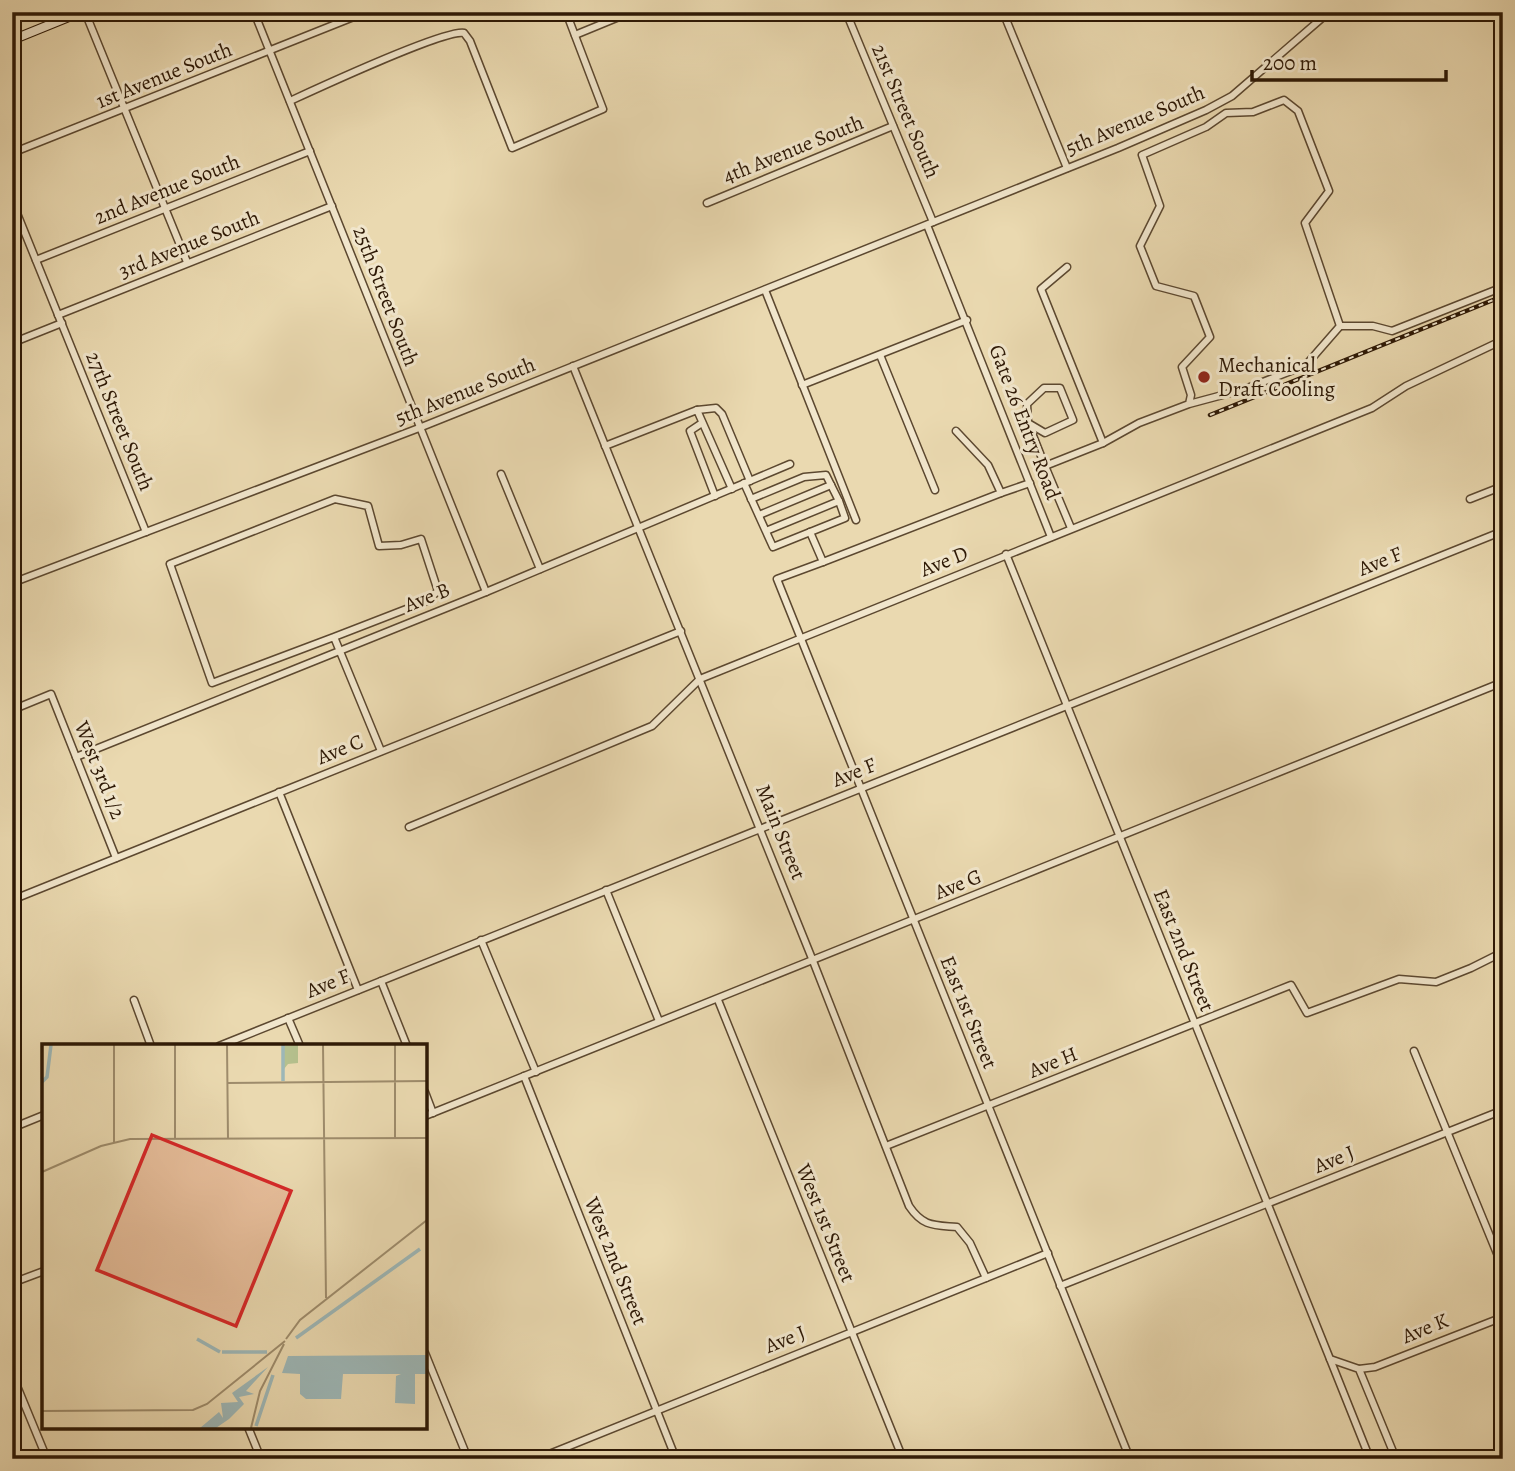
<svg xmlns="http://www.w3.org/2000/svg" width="1515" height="1471" viewBox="0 0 1515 1471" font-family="Alegreya,serif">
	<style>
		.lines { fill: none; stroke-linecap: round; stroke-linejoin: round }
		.minor-casing { stroke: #5c4830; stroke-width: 9 }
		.secondary-casing { stroke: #2d1805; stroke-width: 10 }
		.minor { stroke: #f1e6cc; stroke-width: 6 }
		.secondary { stroke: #f1e6cc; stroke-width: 8 }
		.rail-casing { stroke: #2d1805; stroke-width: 4.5 }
		.rail { stroke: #f1e6cc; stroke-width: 2; stroke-dasharray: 5; stroke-linecap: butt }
		.poi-dot { fill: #8f2418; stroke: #f1e6cc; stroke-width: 2.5 }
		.labels { text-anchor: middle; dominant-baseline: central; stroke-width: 6; stroke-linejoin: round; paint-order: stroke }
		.street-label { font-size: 21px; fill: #2d1805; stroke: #f1e6cc }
		.poi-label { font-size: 21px; fill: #2d1805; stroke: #f1e6cc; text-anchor: start }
		.inset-river { fill: none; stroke: #9db7b7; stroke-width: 3.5 }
		.inset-road { fill: none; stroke: #9e8c6c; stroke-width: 2 }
		.view { fill: #d62828; fill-opacity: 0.15; stroke: #d62828; stroke-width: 3.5 }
		.inset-edge { fill: none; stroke: #2d1805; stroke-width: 3.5 }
	</style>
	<rect width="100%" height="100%" fill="#ead9b0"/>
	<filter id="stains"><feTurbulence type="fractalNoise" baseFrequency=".00286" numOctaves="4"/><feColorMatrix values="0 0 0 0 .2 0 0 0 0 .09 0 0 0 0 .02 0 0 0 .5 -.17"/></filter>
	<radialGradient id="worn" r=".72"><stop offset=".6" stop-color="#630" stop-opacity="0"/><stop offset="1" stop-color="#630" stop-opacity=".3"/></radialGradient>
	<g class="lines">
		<g class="minor-casing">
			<g id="minor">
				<polyline points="85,12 187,262"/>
				<polyline points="254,12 486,592"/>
				<polyline points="846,12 933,222"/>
				<polyline points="1003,12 1067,168"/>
				<polyline points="575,35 631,12"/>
				<path d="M290,101C316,89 446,29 464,33L470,41L512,148L603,109L566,12"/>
				<polyline points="12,153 366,12"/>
				<polyline points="12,201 146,532"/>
				<polyline points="707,203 893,126"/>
				<polyline points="927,225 1051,537"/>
				<polyline points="36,260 310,151"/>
				<polyline points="1067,267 1041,289 1103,443 1045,466 1071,528"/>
				<polyline points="765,290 856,520"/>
				<polyline points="58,315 332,206"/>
				<polyline points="1340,326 1373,326 1392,331 1503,287"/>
				<polyline points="12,343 62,323"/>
				<polyline points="880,355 935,490"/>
				<path d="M573,366L813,961L909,1206C923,1227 934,1225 957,1227L970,1243L986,1278"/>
				<polyline points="802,385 967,320"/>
				<polyline points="697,410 716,408 722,414 750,481"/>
				<polyline points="702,423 690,431 715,496"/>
				<polyline points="1028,423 1045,433 1073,420 1060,388 1044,388 1027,404 1028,423 1045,466"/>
				<polyline points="1103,443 1139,423 1189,404 1191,395 1182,367 1210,337 1194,296 1156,286 1140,246 1160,206 1142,155 1206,127 1226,113 1253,112 1284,100 1298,111 1329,191 1305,223 1340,326 1306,365 1245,389 1189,404"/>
				<polyline points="605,446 697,410 732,489"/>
				<polyline points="501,474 540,569"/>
				<polyline points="744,483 773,547 845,518 839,501 766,531"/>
				<polyline points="1001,493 1030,483"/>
				<polyline points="751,499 804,477 826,475 839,501"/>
				<polyline points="1470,499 1503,486"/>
				<polyline points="759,515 831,485"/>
				<polyline points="810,532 823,562 777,579 1130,1459"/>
				<polyline points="1006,554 1330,1359 1359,1369 1396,1459"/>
				<polyline points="823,562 1001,493 988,465 956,431"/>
				<polyline points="12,583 419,428 1118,148 1206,110 1232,96 1329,12"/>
				<polyline points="334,637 427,601 438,591 421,539 401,545 379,546 368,506 335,499 170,564 212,683 334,637 381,751"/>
				<polyline points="12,710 51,694 116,858"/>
				<polyline points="76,757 486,592 790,464"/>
				<polyline points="279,792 358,990"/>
				<polyline points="409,827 652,726 700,679 1372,408 1406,386 1503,340"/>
				<polyline points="606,890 659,1021"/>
				<polyline points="12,900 681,631"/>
				<polyline points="481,940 536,1072"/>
				<polyline points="381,981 407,1046"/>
				<polyline points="134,1000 151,1046"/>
				<polyline points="718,1000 903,1459"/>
				<polyline points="288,1018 300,1046"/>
				<polyline points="219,1046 1503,531"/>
				<polyline points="1414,1051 1503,1268"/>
				<polyline points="524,1076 676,1459"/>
				<polyline points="425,1092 433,1113"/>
				<polyline points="425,1116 1503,682"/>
				<polyline points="12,1128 44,1115"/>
				<polyline points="886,1146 1291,985 1307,1013 1399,979 1436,982 1471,968 1503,952"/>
				<polyline points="12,1283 44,1271"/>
				<polyline points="1060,1286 1503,1110"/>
				<polyline points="425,1353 468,1459"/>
				<polyline points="1330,1359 1370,1459"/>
				<polyline points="1359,1369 1375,1367 1503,1317"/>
				<polyline points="12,1374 47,1459"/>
				<polyline points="248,1427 261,1459"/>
				<polyline points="537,1459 1048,1253"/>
			</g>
		</g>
		<g class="secondary-casing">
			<polyline id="secondary" points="12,40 81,12"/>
		</g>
		<use href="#minor" class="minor"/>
		<use href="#secondary" class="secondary"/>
		<g class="rail-casing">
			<polyline id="rail" points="1210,415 1503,296"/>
		</g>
		<use href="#rail" class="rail"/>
	</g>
	<circle class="poi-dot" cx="1204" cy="377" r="7"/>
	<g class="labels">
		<g class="street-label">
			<text transform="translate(164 75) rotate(-22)">1st Avenue South</text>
			<text transform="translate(906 111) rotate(67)">21st Street South</text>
			<text transform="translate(1135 120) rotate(-23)">5th Avenue South</text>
			<text transform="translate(793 149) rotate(-22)">4th Avenue South</text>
			<text transform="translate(167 189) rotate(-22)">2nd Avenue South</text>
			<text transform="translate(189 244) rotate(-22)">3rd Avenue South</text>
			<text transform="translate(386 296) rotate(69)">25th Street South</text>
			<text transform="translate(465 391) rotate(-22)">5th Avenue South</text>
			<text transform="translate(120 421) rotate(68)">27th Street South</text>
			<text transform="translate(1025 422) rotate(69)">Gate 26 Entry Road</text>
			<text transform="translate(944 561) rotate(-22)">Ave D</text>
			<text transform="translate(1380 561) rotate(-22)">Ave F</text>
			<text transform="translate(427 597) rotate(-22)">Ave B</text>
			<text transform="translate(340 749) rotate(-22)">Ave C</text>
			<text transform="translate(100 770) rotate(68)">West 3rd 1/2</text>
			<text transform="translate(854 772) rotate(-22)">Ave F</text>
			<text transform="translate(781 832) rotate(68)">Main Street</text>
			<text transform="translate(958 884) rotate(-22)">Ave G</text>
			<text transform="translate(1184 950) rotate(68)">East 2nd Street</text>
			<text transform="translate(328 983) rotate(-22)">Ave F</text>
			<text transform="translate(969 1012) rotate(68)">East 1st Street</text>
			<text transform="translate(1053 1062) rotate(-22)">Ave H</text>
			<text transform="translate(1334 1159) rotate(-22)">Ave J</text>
			<text transform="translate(826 1223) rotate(68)">West 1st Street</text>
			<text transform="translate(616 1261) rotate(68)">West 2nd Street</text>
			<text transform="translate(1425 1328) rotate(-22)">Ave K</text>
			<text transform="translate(785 1339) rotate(-22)">Ave J</text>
		</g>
		<g class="poi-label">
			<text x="1218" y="365">Mechanical<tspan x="1218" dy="24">Draft Cooling</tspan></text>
		</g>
	</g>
	<g transform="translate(42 1044)">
		<rect width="385" height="385" fill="#ead9b0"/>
		<path d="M256,1V19L246,20L242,25V2Z" fill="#b5c08d"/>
		<path d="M385,311V330H373V360L353,359L354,332L359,330H301L299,355H264L258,350V330L240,329L246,312ZM226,323L204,347L212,350L197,353L202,360L187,375L174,384H158L177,368L181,374L179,359L196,358L190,349Z" fill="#9db7b7"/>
		<path class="inset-river" d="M241,1V37M0,38L5,33L9,1M254,294L378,205M155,295L178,308M180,308H225M214,382L231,331"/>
		<path class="inset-road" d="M72,1V98M185,1L186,95M281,1L284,254M353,1V94M185,39L385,37M133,95V1M0,128L59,102L88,95L385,94M244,295L258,276L385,176M0,367L151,366L165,360L243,297M209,384L218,347L242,300"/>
		<path class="view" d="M110,91L249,147L194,282L55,226Z"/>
		<rect width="385" height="385" class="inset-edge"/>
	</g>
	<rect width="1515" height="1471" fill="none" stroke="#ead9b0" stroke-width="42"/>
	<rect x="14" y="14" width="1487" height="1443" fill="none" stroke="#2d1805" stroke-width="3.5"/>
	<rect x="21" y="21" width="1473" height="1429" fill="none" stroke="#2d1805" stroke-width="2"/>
	<path d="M1252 70v10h194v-10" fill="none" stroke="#2d1805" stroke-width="3.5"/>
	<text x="1263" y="70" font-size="21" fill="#2d1805" stroke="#f1e6cc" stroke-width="5" paint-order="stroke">200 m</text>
	<rect width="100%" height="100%" filter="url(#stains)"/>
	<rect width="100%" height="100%" fill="url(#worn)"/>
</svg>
